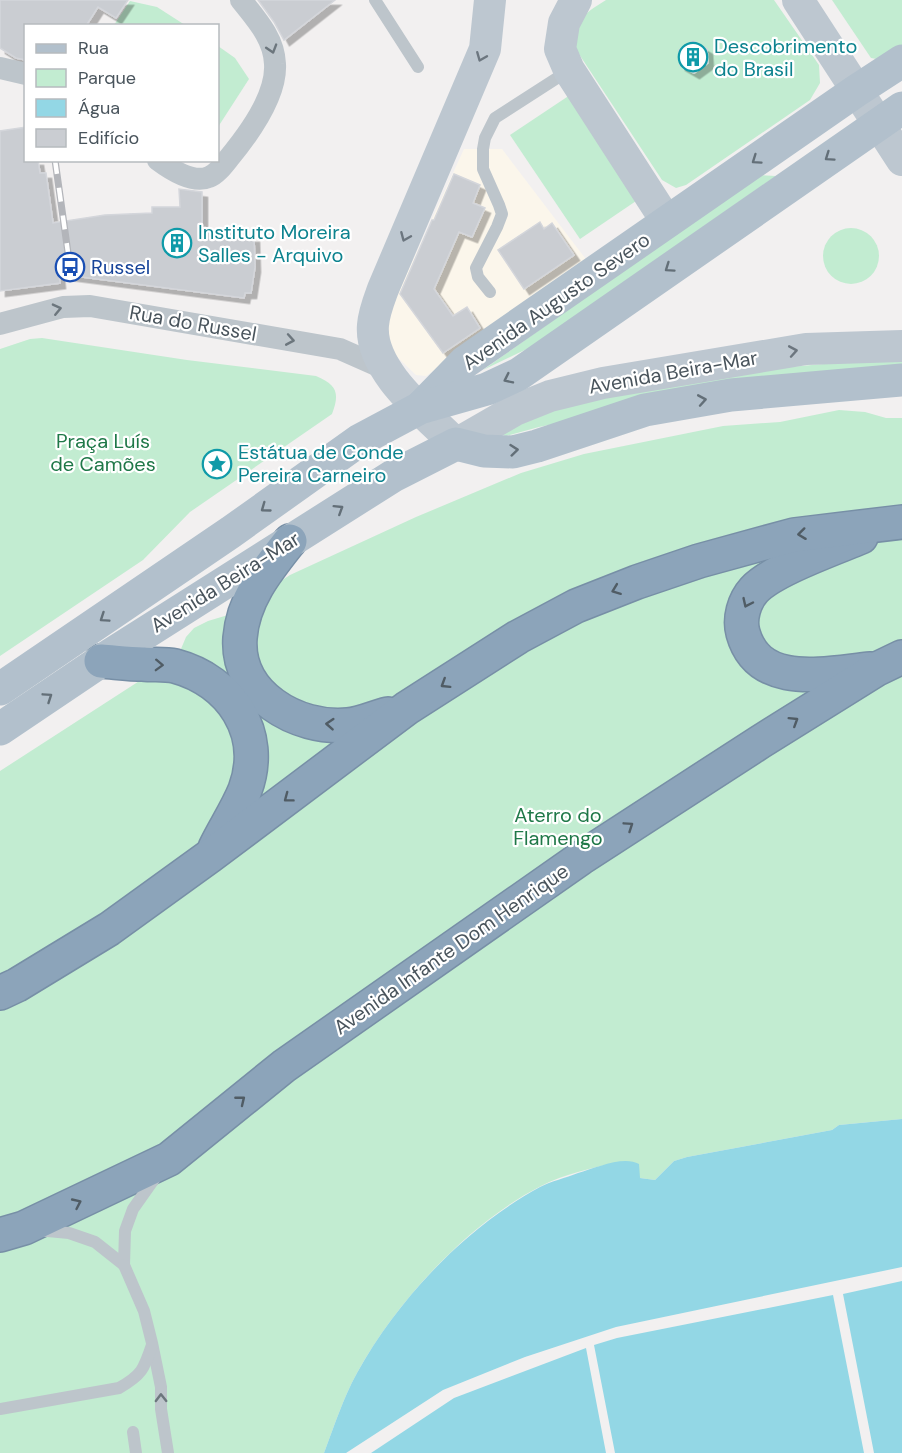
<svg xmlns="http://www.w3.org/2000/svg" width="902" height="1453" viewBox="0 0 902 1453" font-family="'DM Sans',sans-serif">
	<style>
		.commercial { fill: #fbf6eb }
		.green { fill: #c2ecd1 }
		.water { fill: #93d7e5 }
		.pier { fill: #f2f0f0 }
		.building { fill: #cacdd2; stroke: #d4d6db; stroke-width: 1.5; filter: url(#shadow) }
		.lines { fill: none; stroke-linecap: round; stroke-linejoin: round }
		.highway-casing { stroke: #778fa6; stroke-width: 36 }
		.lane { stroke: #bdc5cb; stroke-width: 12 }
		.street { stroke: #bdc5cb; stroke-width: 22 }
		.secondary { stroke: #bdc7d0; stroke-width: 32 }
		.primary { stroke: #b2c0cc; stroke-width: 33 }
		.highway { stroke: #8ca4ba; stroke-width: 33 }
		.rail-casing { stroke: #b3b5ba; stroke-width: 7 }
		.rail { stroke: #fff; stroke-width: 4.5; stroke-dasharray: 14; stroke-linecap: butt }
		.oneway { stroke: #6c767d }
		.oneway2 { stroke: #6c767f }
		.oneway3 { stroke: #636f78 }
		.oneway4 { stroke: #505c65 }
		.labels { text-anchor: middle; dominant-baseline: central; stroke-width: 4.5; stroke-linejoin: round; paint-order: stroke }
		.culture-label { font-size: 20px; fill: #0d838f; stroke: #fff; text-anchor: start }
		.transit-label { font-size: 20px; fill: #164399; stroke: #fff; text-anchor: start }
		.street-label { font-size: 20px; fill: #49545c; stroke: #fff }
		.park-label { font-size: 20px; fill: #1f7848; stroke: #fff }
	</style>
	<defs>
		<filter id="shadow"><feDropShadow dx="5.5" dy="5.5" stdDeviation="0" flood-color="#0004"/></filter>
	</defs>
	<rect width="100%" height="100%" fill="#f2f0f0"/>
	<polygon class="commercial" points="464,149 502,149 588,262 426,376 416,375 391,351 387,333 389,313"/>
	<g class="green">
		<path d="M606,0H774L819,65L820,83L810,100L686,185L676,188L662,180L575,48C575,19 582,15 606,0Z"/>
		<polygon points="832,0 902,0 902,45 882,60 871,58"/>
		<polygon points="130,1 157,7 185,25 114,25"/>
		<polygon points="218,46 235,58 249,79 218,127"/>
		<polygon points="570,95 639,199 580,239 510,135"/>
		<polygon points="758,175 776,176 529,348 483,370"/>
		<circle cx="851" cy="256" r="28"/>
		<path d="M42,338L187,360L316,376C337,385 340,393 332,414L190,512L143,560L0,656V349L30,339Z"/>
		<polygon points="902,357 902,376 655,403 539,427 506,436 495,432 598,395 767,369"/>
		<path d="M839,410L865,412L886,418H902V1119L839,1125L832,1130L687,1157L674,1161L655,1180L640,1178L619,1162C593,1168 564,1174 541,1186C468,1223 396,1302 357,1373C343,1398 334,1427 324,1453H0V771L178,656L186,637L194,628L208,621L228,615L290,575L416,517L521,473L584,454L723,426L780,422Z"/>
	</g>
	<path class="water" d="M902,1119V1453H324C334,1427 343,1398 357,1373C398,1299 465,1228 540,1187C551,1181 566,1178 578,1173C595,1168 624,1155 639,1164L640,1178L655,1180L674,1161L687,1157L832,1130L839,1125Z"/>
	<polygon class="pier" points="902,1267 902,1281 843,1294 874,1453 864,1453 833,1295 617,1338 594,1345 615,1453 606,1453 586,1348 454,1398 371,1453 346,1453 443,1390 525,1357 616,1327"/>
	<g class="building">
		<polygon points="0,0 128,0 116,18 98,7 86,26 26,26 26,60 16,58 0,48"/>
		<polygon points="258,0 335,0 284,40 274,22"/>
		<polygon points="693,41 707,49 708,63 694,73 680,65 679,50"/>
		<polygon points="26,127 26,160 38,160 40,173 46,173 53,223 105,215 152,213 152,207 180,207 179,189 202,192 202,230 246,231 246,237 254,237 255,267 251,293 245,293 244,298 59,274 60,283 0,291 0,131"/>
		<polygon points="454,174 480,185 473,203 485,208 472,237 459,232 434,289 453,316 467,307 480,328 443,353 400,294 432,220 434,220"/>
		<polygon points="540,222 544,229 552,223 574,255 524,289 498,250"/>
	</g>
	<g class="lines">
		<g class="highway-casing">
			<g id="highway">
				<path d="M861,537C835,548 772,570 754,590C744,601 739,619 743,633C759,690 826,673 871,669"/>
				<path d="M290,541C267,570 243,599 240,638C236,695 297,730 348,725C361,724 375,717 388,714"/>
				<path d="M101,661C115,662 129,664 143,664C153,665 165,664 175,666C231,681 266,733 245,790C237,810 224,829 215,848"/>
				<polyline points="0,993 17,985 109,929 210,856 407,708 518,637 576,606 637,582 699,561 794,535 902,522"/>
				<polyline points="0,1235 24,1228 169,1159 284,1066 581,858 760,742 877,669 902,657"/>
			</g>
		</g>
		<g class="lane">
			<polyline points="375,0 418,67"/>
			<polyline points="490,292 478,277 476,268 497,227 502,214 499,205 483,169 483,149 485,138 495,118 568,71"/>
			<polyline points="37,1230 69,1233 95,1242 124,1265 125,1231 133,1209 157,1175"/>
			<polyline points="124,1265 144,1311 152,1343 161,1387 161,1409 168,1453"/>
			<path d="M0,1409L119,1388C142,1375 144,1369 152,1345"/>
			<polyline points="133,1432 136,1453"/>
		</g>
		<g class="street">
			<polyline points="0,68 26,74"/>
			<path d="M158,160C170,169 193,184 209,177C217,174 224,164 229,158C248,135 277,96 275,64C274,38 256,19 241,0"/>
			<polyline points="0,324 63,307 90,306 340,349 383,368"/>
		</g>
		<g class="secondary">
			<path d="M490,0L485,49L383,289C379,300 374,312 373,325C369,370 426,414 456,444L515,410L550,396L603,383L806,349L902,346"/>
			<polyline points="576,0 564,23 560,49 569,70 667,222"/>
			<polyline points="798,0 902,160"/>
		</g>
		<g class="primary">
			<polyline points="421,407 465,362 856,91 902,61"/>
			<polyline points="0,689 231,532 360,440 420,408 487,389 519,374 902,108"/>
			<polyline points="0,729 101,661 393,476 456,444 484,451 513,452 537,446 645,410 731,395 902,380"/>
		</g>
		<use href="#highway" class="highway"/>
		<g class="rail-casing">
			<polyline id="rail" points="55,160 70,267"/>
		</g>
		<use href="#rail" class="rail"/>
	</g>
	<defs><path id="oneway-chevron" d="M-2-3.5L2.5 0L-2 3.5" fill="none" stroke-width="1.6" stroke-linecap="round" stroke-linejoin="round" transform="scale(1.5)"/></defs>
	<g class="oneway">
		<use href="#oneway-chevron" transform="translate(272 49) rotate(73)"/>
		<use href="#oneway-chevron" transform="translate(57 309) rotate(-13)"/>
		<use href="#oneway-chevron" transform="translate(290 340) rotate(10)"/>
		<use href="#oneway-chevron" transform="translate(161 1398) rotate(-91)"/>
	</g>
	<g class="oneway2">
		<use href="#oneway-chevron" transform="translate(481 57) rotate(112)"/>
		<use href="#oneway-chevron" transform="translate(405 237) rotate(113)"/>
		<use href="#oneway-chevron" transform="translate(793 351) rotate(-10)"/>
	</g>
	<g class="oneway3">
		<use href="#oneway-chevron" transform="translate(829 157) rotate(145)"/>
		<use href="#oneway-chevron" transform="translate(756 160) rotate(145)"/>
		<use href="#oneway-chevron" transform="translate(669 268) rotate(145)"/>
		<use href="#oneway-chevron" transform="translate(508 379) rotate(154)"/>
		<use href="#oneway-chevron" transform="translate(702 400) rotate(-10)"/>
		<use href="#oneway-chevron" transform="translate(514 450) rotate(-6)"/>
		<use href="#oneway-chevron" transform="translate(265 508) rotate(144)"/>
		<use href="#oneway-chevron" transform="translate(339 509) rotate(-32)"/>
		<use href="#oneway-chevron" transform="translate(104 618) rotate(146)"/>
		<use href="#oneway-chevron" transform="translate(48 697) rotate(-34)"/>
	</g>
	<g class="oneway4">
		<use href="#oneway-chevron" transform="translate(802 534) rotate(173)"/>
		<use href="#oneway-chevron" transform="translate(616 590) rotate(159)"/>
		<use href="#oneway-chevron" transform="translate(747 603) rotate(115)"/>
		<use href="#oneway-chevron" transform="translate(159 665) rotate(2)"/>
		<use href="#oneway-chevron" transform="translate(445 684) rotate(148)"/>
		<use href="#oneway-chevron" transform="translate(794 721) rotate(-32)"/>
		<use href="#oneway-chevron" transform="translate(330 724) rotate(-176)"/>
		<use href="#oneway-chevron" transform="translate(288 798) rotate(143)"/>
		<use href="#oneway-chevron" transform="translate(629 826) rotate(-34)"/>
		<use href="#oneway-chevron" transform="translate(241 1100) rotate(-39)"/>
		<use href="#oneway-chevron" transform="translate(77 1203) rotate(-25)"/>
	</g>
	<defs>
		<g id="building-ring" transform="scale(1.5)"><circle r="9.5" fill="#fff" stroke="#0f9aa8" stroke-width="1.5"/><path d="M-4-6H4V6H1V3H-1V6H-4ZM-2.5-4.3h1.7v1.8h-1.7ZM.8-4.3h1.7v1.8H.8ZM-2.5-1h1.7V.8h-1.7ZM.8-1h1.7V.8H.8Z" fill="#0f9aa8"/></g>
		<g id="bus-ring" transform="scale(1.5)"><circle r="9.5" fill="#fff" stroke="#1a4fb4" stroke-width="1.5"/><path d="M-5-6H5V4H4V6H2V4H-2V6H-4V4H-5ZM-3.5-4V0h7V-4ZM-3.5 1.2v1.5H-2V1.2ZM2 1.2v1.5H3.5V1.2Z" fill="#1a4fb4"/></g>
		<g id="sight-ring" transform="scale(1.5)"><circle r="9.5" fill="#fff" stroke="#0f9aa8" stroke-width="1.5"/><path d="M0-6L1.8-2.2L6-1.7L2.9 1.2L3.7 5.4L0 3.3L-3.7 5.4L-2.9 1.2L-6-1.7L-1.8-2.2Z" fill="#0f9aa8"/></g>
	</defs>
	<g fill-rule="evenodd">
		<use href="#building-ring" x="693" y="57"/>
		<use href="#building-ring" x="177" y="243"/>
		<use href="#bus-ring" x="70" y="267"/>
		<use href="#sight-ring" x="217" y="464"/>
	</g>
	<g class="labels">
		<g class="culture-label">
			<text x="714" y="46">Descobrimento<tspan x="714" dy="23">do Brasil</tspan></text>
			<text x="198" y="232">Instituto Moreira<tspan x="198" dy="23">Salles - Arquivo</tspan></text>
			<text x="238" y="452">Estátua de Conde<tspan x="238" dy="23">Pereira Carneiro</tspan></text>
		</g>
		<g class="transit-label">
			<text x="91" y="267">Russel</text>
		</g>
		<g class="street-label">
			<text transform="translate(556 301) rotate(-35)">Avenida Augusto Severo</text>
			<text transform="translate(193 323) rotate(10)">Rua do Russel</text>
			<text transform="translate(673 372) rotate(-10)">Avenida Beira-Mar</text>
			<text transform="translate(225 582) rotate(-32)">Avenida Beira-Mar</text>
			<text transform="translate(451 949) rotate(-35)">Avenida Infante Dom Henrique</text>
		</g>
		<g class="park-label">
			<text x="103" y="441">Praça Luís<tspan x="103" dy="23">de Camões</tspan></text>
			<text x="558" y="815">Aterro do<tspan x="558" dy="23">Flamengo</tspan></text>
		</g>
	</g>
	<rect x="24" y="24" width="195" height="138" fill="#ffffff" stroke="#b6bbbe" stroke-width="1.5"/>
	<rect x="36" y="44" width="30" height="9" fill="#b2c0cc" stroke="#b6bbbe" stroke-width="1.5"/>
	<text x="78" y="54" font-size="18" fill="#49545c">Rua</text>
	<rect x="36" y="69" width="30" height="18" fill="#c2ecd1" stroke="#b6bbbe" stroke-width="1.5"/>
	<text x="78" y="84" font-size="18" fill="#49545c">Parque</text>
	<rect x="36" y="99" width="30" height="18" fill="#93d7e5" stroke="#b6bbbe" stroke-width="1.5"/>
	<text x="78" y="114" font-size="18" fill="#49545c">Água</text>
	<rect x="36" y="129" width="30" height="18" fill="#cacdd2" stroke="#b6bbbe" stroke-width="1.5"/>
	<text x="78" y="144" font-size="18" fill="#49545c">Edifício</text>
</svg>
